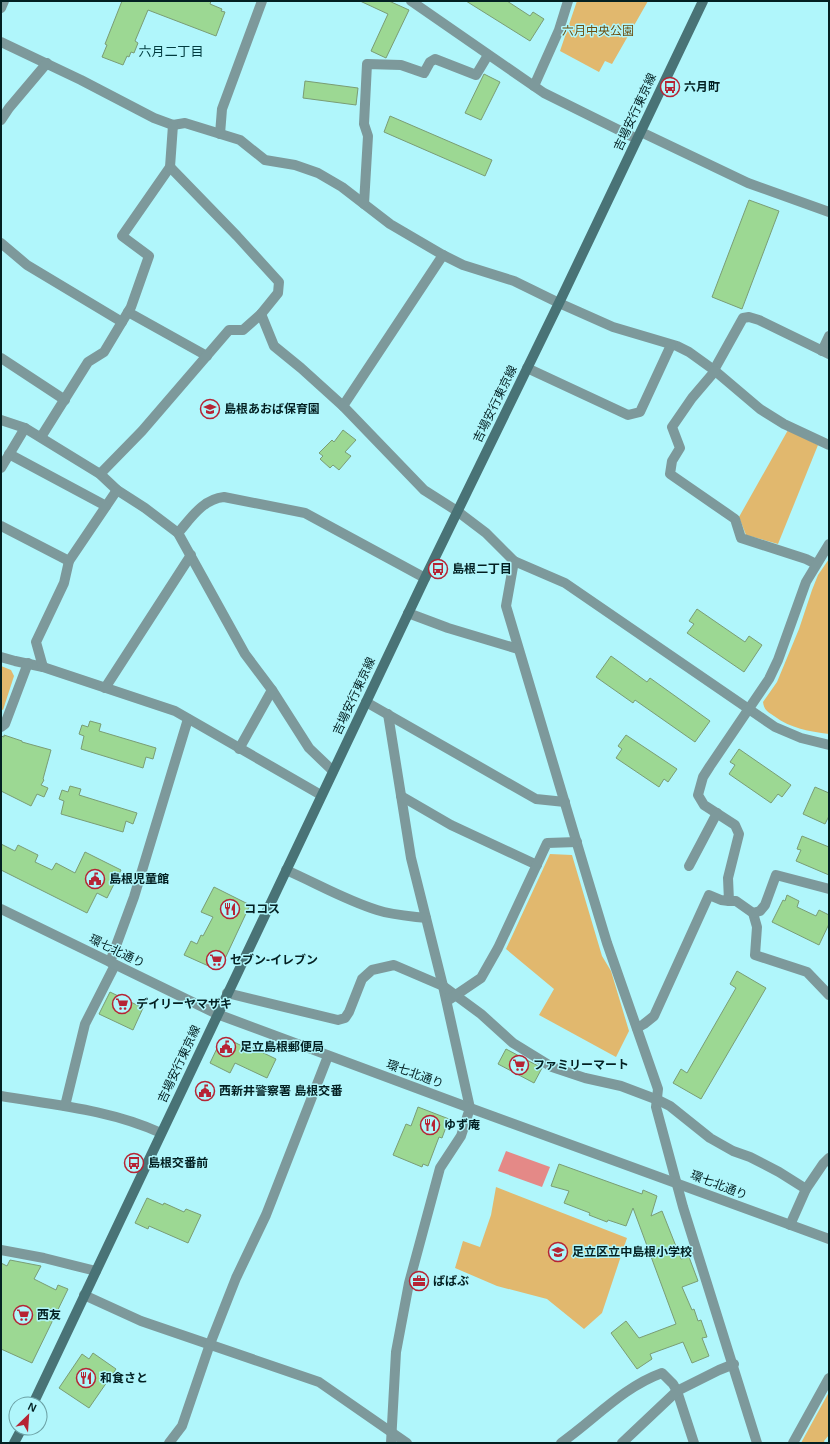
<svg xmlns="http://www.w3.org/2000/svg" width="830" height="1444" viewBox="0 0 830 1444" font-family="Arial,'Noto Sans JP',sans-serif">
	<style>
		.green { fill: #e1b86e }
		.water { fill: #e48987 }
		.building { fill: #9cd893; stroke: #7a9d75 }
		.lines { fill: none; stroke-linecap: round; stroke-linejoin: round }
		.minor { stroke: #7d999b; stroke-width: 10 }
		.tertiary { stroke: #7d999b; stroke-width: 10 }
		.secondary { stroke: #497376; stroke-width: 10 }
		.labels { text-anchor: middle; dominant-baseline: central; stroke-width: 3; stroke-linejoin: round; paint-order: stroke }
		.park-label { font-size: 12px; fill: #6d4f10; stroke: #b0f6fb }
		.poi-label { font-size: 12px; font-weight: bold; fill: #032022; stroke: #b0f6fb; text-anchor: start }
		.street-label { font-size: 12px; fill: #032022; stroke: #b0f6fb }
		.neighbourhood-label { font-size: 13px; fill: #003b3f; stroke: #b0f6fb }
	</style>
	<rect width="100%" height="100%" fill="#b0f6fb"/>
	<g class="green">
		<polygon points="577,1 648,1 612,64 605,61 599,72 560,51"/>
		<polygon points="788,430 818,445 778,544 746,535 739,517"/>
		<path d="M829,559V734C808,731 792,729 774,716C768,712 764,710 763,702L777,682L799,629L812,590L818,575Z"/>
		<polygon points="1,666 11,670 14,676 3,710 1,709"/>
		<polygon points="550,854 572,855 602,956 611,971 629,1031 616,1057 539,1015 554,989 506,949"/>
		<polygon points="496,1187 627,1238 602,1313 584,1329 547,1299 497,1286 455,1268 463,1241 480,1247 491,1215"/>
		<polygon points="829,1392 829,1435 824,1441 825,1443 801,1443"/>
	</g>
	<polygon class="water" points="506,1151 550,1167 542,1187 498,1171"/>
	<g class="building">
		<polygon points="122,1 211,1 210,4 222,9 221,11 225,12 216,36 148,10 135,41 138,43 134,53 131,52 129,57 127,56 123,65 102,57 107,45 105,44"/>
		<polygon points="360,1 389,1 409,10 386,58 371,51 388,14"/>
		<polygon points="466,1 507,1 530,16 533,12 544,19 530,41"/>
		<polygon points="484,74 500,82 481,120 465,113"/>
		<polygon points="305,81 358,88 356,105 303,98"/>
		<polygon points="390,116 492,160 485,176 384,132"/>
		<polygon points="749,200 779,211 742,309 712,297"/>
		<polygon points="343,430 356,440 345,452 351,456 339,470 333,465 330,468 320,459 323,456 319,453 332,440 334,442"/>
		<polygon points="697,609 745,642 749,636 762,645 744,672 687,633 694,624 689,621"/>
		<polygon points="611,656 647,682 650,678 710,721 695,742 635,700 633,703 596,677"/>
		<polygon points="90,721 101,724 99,731 156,748 153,759 146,757 143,768 81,749 84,736 79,734 82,725 88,727"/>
		<polygon points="4,735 22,741 22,742 51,750 43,779 44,780 41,785 48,788 44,797 37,794 31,806 1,791 1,736 4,737"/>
		<polygon points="626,735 677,769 668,782 664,779 659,787 616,758 622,749 618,746"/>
		<polygon points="739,749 791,785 782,797 778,794 771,803 729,774 735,765 730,762"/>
		<polygon points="70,786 81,789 79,795 137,813 133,824 126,821 123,832 61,814 64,801 59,799 62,790 68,792"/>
		<polygon points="815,787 829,793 829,816 825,824 803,814"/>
		<polygon points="802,836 829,847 829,875 796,861 801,850 797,849"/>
		<polygon points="1,844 15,851 18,845 38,855 35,862 52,870 56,863 75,873 85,852 121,870 107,898 97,893 87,913 1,870"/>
		<polygon points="214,887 250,905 222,965 213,968 184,955 191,941 197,944 201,935 203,936 213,917 201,912"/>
		<polygon points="787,895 799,901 797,907 816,916 819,910 829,915 829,924 819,945 772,922 783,900 785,901"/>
		<polygon points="737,971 766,988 701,1099 673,1083 681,1069 687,1073 736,988 730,984"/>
		<polygon points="110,992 143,1008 133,1030 99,1014"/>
		<polygon points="226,1038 244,1047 245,1044 276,1059 267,1078 235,1063 230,1073 210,1063 221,1040"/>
		<polygon points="506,1049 542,1068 534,1083 498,1064"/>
		<polygon points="418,1107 449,1119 442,1138 439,1137 428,1166 423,1164 422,1167 393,1155 406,1124 411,1126"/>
		<polygon points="559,1164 642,1194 643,1190 657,1196 651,1216 662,1211 681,1259 689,1257 698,1281 682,1287 692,1310 694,1309 698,1321 701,1320 707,1337 702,1338 709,1356 692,1363 683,1342 650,1354 652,1359 637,1369 611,1333 626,1321 639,1338 676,1324 633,1208 626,1226 608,1220 607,1222 589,1215 590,1213 564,1203 569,1191 551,1186"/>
		<polygon points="147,1198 163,1205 164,1203 184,1212 186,1209 201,1215 188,1243 149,1226 148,1229 135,1223"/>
		<polygon points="10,1260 41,1266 34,1279 56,1290 58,1285 68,1289 32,1363 1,1349 1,1263 7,1266"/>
		<polygon points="93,1353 116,1369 89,1408 59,1388 82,1354 89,1359"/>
	</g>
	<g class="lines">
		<g class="minor">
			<polyline points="411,1 544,93 637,139"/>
			<polyline points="1,42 81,80 154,118 173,125 185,123 240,140 265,160 295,165 318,173 342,187 390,224 443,255 463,265 514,281 559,303 613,327 677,346 689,352 714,370 760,409 784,424 829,445"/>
			<polyline points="534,86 559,30 568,1"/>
			<polyline points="1,120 9,108 47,63"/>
			<polyline points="220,134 222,109 262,1"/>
			<polyline points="364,204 368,136 364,124 367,64 401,65 424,73 430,62 435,59 476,75 488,55"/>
			<polyline points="1,243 27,265 122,322"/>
			<polyline points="128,312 207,356"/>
			<polyline points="261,314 274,346 301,368 343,406 424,490 457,511 486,533 514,561 565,583 775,727 801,738 829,745"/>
			<polyline points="822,351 829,336"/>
			<polyline points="1,358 65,400"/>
			<polyline points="527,368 628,415 640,412 671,345"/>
			<polyline points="714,370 743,318 749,317 759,320 829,354"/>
			<polyline points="715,371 692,398 672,427 680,448 672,461 670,474 735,519 741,538 806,559 816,564"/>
			<polyline points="343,406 443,255"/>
			<polyline points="1,420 25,428 100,474 117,490 145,508 178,533 245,654 272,690 309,748 333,771"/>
			<polyline points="41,437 88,362 104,352 131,307 149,256 122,236 170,167 173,125"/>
			<polyline points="9,454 106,506"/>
			<polyline points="1,468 25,428"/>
			<polyline points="100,474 142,431 229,330 243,330 261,314 278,293 279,282 237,236 170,167"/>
			<polyline points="1,526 69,561"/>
			<path d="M178,533C191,518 203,499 224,497L305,513L425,578"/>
			<polyline points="829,544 806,582 778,660 769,679 710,766 703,777 698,795 704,805 735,825 739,834 728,878 729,901 736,901 753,913 757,927 755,955 807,972 829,995"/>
			<polyline points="514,561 506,606 587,877 607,943 658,1089 656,1107 683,1207 757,1443"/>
			<polyline points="408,613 448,628 518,649"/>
			<polyline points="1,657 15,661 43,667 175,711 321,795"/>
			<polyline points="43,667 36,642 64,583 69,561 117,490"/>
			<polyline points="105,688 191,555"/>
			<polyline points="366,702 536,799 565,802"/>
			<polyline points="388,714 411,858 443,986 470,1108 461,1136 440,1168 409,1283 396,1352 391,1443"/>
			<polyline points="1,727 5,724 28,663"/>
			<polyline points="239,749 272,690"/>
			<polyline points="401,796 451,825 537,865"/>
			<polyline points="689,866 717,813"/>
			<path d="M286,870C316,883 345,900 377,910C392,915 409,916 426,918"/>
			<polyline points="753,913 760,911 765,905 776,875 829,889"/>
			<polyline points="110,962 134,897 188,719"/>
			<polyline points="227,993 338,1020 345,1018 349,1012 362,979 372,970 394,965 443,986 481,1014 513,1043 552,1067 585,1078 621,1086 658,1100 670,1106 710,1138 733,1151 750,1157 779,1172 806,1189"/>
			<polyline points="450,999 481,978 498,948 547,843 577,842"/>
			<polyline points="637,1028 644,1024 654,1016 709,895 721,900 729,901"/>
			<path d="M1,1096C55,1105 111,1110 161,1133"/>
			<polyline points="65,1106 85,1024 115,965"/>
			<polyline points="790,1225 806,1189 823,1164 829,1158"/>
			<polyline points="1,1250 44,1258 96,1271"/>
			<polyline points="84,1295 141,1321 319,1382 407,1443"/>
			<polyline points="169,1443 182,1426 210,1344 236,1278 266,1215 328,1056"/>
			<path d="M561,1443C594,1420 623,1387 662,1373L673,1384L677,1391L694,1443"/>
			<polyline points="622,1443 677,1391 719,1370 734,1364"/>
			<polyline points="793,1443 829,1378"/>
		</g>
		<g class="tertiary">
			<polyline points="1,8 4,1"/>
			<polyline points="641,132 748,183 829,212"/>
			<polyline points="1,909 217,1014 470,1108 829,1239"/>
		</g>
		<g class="secondary">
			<polyline points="33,1404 425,578 559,303 703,1"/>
			<polyline points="14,1443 22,1428"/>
		</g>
	</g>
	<defs>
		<g id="bus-ring" transform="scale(1)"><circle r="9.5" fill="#b0f6fb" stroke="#b62434" stroke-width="1.5"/><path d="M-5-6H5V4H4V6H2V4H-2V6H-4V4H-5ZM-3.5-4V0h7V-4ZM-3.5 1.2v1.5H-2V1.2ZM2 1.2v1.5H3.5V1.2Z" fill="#b62434"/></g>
		<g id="school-ring" transform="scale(1)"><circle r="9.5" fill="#b0f6fb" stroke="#b62434" stroke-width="1.5"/><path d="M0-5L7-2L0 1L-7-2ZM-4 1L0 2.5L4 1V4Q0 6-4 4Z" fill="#b62434"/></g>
		<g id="civic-ring" transform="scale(1)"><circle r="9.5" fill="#b0f6fb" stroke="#b62434" stroke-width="1.5"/><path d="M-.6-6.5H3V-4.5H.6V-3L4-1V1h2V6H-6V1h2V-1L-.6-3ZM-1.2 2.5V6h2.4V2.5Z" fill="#b62434"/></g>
		<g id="restaurant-ring" transform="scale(1)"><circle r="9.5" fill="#b0f6fb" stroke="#b62434" stroke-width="1.5"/><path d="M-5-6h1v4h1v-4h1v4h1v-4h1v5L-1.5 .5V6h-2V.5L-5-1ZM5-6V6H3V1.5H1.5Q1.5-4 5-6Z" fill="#b62434"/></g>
		<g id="supermarket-ring" transform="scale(1)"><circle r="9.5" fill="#b0f6fb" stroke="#b62434" stroke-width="1.5"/><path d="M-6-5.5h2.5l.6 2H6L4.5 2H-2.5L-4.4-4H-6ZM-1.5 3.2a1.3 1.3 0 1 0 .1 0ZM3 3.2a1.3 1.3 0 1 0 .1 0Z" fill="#b62434"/></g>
		<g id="office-ring" transform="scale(1)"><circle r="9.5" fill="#b0f6fb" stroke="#b62434" stroke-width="1.5"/><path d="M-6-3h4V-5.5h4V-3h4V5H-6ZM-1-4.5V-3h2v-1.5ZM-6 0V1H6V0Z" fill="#b62434"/></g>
	</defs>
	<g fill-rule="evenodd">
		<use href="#bus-ring" x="670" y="87"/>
		<use href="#school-ring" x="210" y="409"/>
		<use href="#bus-ring" x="438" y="569"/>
		<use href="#civic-ring" x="95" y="879"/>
		<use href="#restaurant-ring" x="230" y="909"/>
		<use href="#supermarket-ring" x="216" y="960"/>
		<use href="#supermarket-ring" x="122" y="1004"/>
		<use href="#civic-ring" x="226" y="1047"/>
		<use href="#supermarket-ring" x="519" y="1065"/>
		<use href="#civic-ring" x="205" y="1091"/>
		<use href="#restaurant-ring" x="430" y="1125"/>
		<use href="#bus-ring" x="134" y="1163"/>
		<use href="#school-ring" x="558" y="1252"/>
		<use href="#office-ring" x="419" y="1281"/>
		<use href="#supermarket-ring" x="23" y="1315"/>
		<use href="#restaurant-ring" x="86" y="1378"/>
	</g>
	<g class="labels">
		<g class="park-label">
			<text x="598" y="31">六月中央公園</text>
		</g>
		<g class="poi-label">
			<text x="684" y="87">六月町</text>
			<text x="224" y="409">島根あおば保育園</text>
			<text x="452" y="569">島根二丁目</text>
			<text x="109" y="879">島根児童館</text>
			<text x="244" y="909">ココス</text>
			<text x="230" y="960">セブン-イレブン</text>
			<text x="136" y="1004">デイリーヤマザキ</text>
			<text x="240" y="1047">足立島根郵便局</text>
			<text x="533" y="1065">ファミリーマート</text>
			<text x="219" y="1091">西新井警察署 島根交番</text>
			<text x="444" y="1125">ゆず庵</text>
			<text x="148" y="1163">島根交番前</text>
			<text x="572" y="1252">足立区立中島根小学校</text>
			<text x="433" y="1281">ぱぱぶ</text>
			<text x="37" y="1315">西友</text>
			<text x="100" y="1378">和食さと</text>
		</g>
		<g class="street-label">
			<text transform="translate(635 112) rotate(-65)">吉場安行東京線</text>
			<text transform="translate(495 404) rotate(-64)">吉場安行東京線</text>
			<text transform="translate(354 696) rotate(-65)">吉場安行東京線</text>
			<text transform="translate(117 951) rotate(26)">環七北通り</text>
			<text transform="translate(179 1064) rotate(-65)">吉場安行東京線</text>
			<text transform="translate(415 1074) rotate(20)">環七北通り</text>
			<text transform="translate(719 1185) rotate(21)">環七北通り</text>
		</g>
		<g class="neighbourhood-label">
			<text x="171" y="51">六月二丁目</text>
		</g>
	</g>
	<rect width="830" height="1444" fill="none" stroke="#032022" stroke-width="4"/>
	<g transform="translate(28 1416) rotate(25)"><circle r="19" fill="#b0f6fb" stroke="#6ba0a4"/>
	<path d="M0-3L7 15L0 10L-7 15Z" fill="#b62434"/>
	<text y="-6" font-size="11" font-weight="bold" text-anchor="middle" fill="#032022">N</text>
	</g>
</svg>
